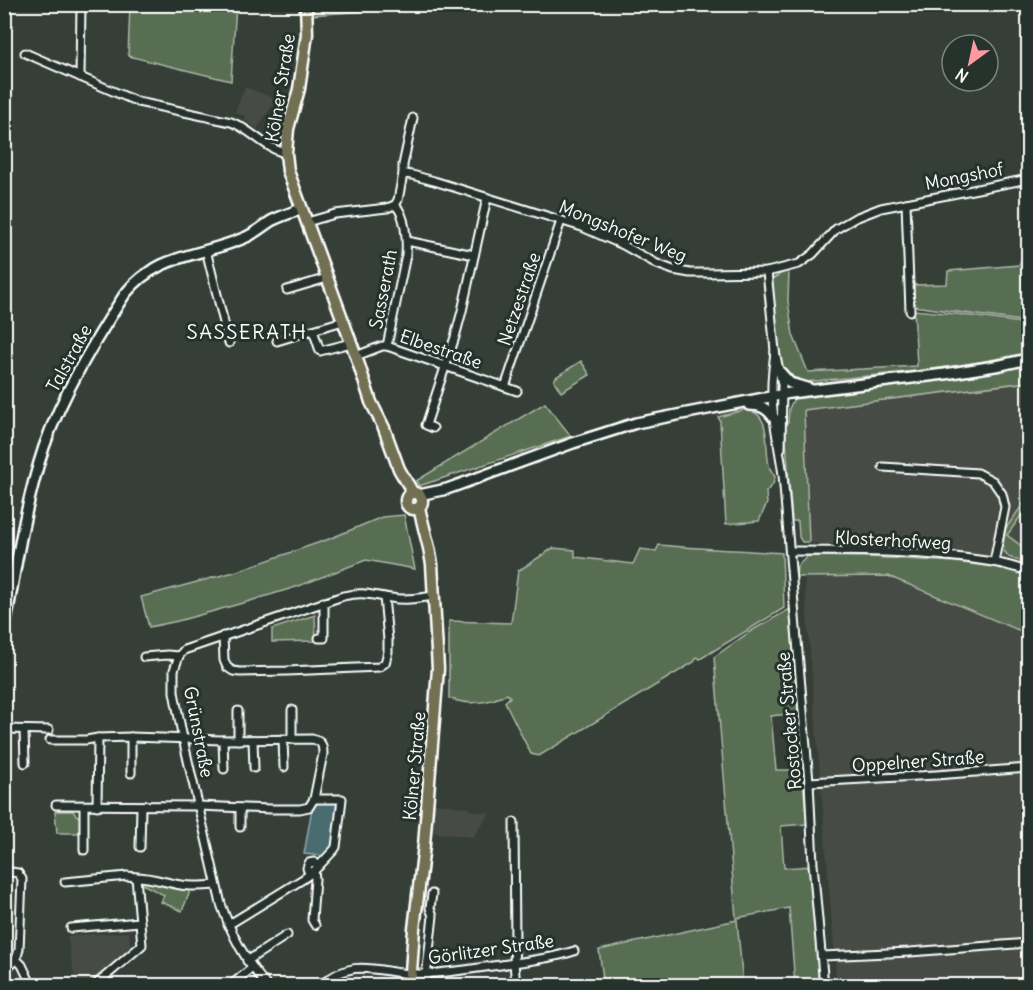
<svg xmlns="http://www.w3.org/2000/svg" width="1033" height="990" viewBox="0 0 1033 990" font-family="Delius,sans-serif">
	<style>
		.built { fill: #474b44 }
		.green { fill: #596e52; stroke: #acb6a8; stroke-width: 1.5 }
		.water { fill: #496c6f; stroke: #92a7a9; stroke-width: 1.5 }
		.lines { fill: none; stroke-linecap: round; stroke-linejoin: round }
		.street-casing { stroke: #fff; stroke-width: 11 }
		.secondary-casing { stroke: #fff; stroke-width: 14 }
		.primary-casing { stroke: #fff; stroke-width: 15 }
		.street { stroke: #26332d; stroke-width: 7 }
		.secondary { stroke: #26332d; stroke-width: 9 }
		.primary { stroke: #716f52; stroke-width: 10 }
		.labels { text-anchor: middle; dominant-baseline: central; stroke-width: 6; stroke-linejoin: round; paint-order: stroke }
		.street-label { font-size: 18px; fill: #fff; stroke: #26332d }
		.neighbourhood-label { font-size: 20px; letter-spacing: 1.5px; fill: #fff; stroke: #26332d }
	</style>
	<rect width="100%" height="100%" fill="#353e37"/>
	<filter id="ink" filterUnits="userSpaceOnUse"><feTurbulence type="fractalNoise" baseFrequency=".0167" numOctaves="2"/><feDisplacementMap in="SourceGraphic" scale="12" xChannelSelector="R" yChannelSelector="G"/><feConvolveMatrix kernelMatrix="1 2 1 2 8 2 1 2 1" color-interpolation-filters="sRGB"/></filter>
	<g filter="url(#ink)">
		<g class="built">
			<polygon points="245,87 278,100 275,106 272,106 257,129 244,120 245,116 235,112"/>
			<polygon points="1028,382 1028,566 952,551 809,543 804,410"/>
			<polygon points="804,576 888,576 1028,634 1028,985 837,985"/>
			<polygon points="434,803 470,808 471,811 490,813 473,837 430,832"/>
			<polygon points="129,932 130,950 90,985 75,979 67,936"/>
		</g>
		<g class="green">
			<polygon points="130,5 236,5 231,81 128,56"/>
			<polygon points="313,5 313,4 449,5 312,15"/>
			<polygon points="1028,242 1028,322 914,306 913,285 947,284 948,271 1019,265"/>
			<path d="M785,271H789L788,301L793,335L808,372L917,366L914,310L956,314L1028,324V352C953,370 874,375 797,383L782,371L771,280Z"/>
			<polygon points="581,361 590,375 561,392 554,381 556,377"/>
			<polygon points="1028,362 1028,382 804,410 809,542 802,542 799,537 798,521 792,521 785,428 785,422 788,422 789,409 794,398 924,381"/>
			<polygon points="545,403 571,436 419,486 416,481"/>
			<path d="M747,409C774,416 763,448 770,469C772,472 774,474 775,477L773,484L766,492L767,503L759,521L726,524L720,421L718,417Z"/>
			<polygon points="1028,497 1028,506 1007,535 1028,551 1028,564 1009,557 1004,551 1003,545 1006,528"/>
			<polygon points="404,515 415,569 366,560 296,587 250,601 178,621 149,627 141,597 234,572 329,539 382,517"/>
			<path d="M659,545C700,549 741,550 782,553L784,608L700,659L697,657L694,662L539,756L531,754L505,702L510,697L507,694C490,703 467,706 449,698V621L511,623L518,571L553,548L575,550V557L633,564L640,549L656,551Z"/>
			<polygon points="808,556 870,557 955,562 1028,571 1028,634 888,576 796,577 797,566"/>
			<polygon points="790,609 798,713 771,716 776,770 802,770 807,824 781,826 784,868 811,866 819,985 795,985 789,908 736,918 714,657 751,631"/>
			<polygon points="315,615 316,641 272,642 272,629"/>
			<polygon points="55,811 73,811 76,815 81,818 82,833 57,833"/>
			<polygon points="140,880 189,888 189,894 182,911 161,902 164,895 140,883"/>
			<polygon points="737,920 743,985 604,985 599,950"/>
		</g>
		<polygon class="water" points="336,801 338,806 336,843 324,856 304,854 312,808 317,802"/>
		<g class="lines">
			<g class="street-casing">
				<g id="street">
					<path d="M25,53L138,102L231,122C251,129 265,149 286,153"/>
					<polyline points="80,77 81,4"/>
					<polyline points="403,174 412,175 434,181 582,227 623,245 657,264 673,270 690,273 707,273 767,272 799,264 813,254 836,229 855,218 881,208 1028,179"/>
					<polyline points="906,203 910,311"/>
					<polyline points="307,222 335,214 387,208 395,205 398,200 403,174 403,165 413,118"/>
					<polyline points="407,241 474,255"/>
					<polyline points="206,250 229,343"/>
					<polyline points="767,272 775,351 782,385 781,448"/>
					<polyline points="287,290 327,278"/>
					<polyline points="313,330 343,321"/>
					<polyline points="277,341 313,330 320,351 351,343"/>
					<path d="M387,346L406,255C407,242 406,214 395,205"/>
					<path d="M775,351C774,362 772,374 772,385C771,415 779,445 783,475L809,782L813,864L824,986"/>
					<polyline points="356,356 382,346 387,346 517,391"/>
					<polyline points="505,387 561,221"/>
					<polyline points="433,428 426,425 455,337 462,311 487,198"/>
					<polyline points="883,467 978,473 993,481 1002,494 1005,507 994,562"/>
					<path d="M790,551C857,551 926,551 993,562C1005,564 1017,568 1028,571"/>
					<polyline points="223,636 224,660 227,667 233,671 240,672 287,671 379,667 385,663 388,652 388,640 384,597"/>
					<polyline points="319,638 324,638 324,606 323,602"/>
					<polyline points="144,657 167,655 179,656"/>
					<polyline points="292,710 292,739"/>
					<polyline points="238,711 238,740"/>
					<polyline points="4,729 49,730"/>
					<polyline points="24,730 25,763"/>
					<polyline points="131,737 131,773"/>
					<polyline points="283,739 284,767"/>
					<path d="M50,740H86L98,738L131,737L223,740L312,739C321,741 323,744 323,754L314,799L309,807L300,809H271L199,806L56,805"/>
					<polyline points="223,740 224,769"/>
					<polyline points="253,740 254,768"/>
					<polyline points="809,782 936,775 1028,768"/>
					<polyline points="97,806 98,738"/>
					<polyline points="514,822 515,945 514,963 516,986"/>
					<polyline points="240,827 240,808"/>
					<polyline points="140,847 141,807"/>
					<polyline points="84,850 84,806"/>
					<path d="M4,871L18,873L22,879L19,949C17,958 15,964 4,967"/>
					<polyline points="314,871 315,879 312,920 315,925"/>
					<polyline points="309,874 307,868 309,863 314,862 319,866"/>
					<polyline points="65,882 127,876 136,877"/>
					<polyline points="228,925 303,879 314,871 334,850 336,847 342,799 314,799"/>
					<polyline points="71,928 140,922"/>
					<polyline points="822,956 910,952 1028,943"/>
					<polyline points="16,959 22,965 32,986"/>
					<polyline points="247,961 287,935"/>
					<path d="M94,986L142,945L136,877C152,877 166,883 181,885C192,887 204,886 216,885"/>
					<polyline points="230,986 252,968"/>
					<path d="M267,986C245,960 232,936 221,904L183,739L174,692V670L179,656L184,650L343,596C365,591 369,595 391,598C405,601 420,598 434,596"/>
					<path d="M320,986C357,953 382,976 422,974C449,973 475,968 501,965C525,961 551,959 574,951"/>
					<polyline points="425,986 433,916 430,908 432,894"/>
				</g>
			</g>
			<g class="secondary-casing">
				<g id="secondary">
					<polyline points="780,372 790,383 810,389"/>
					<path d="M749,405C761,405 767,408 774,418"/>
					<polyline points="419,495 447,489 573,443 636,423 790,393 945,374 1001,365 1028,359"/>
					<path d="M4,634C15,572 24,507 44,447C63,393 94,342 125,294C158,253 200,257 244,238C254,234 262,227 271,221C281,216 291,213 301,209"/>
				</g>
			</g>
			<g class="primary-casing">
				<g id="primary">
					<polyline points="306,4 307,34 299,89 288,129 286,153 288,171 356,356 371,402 384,428 399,469 413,493"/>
					<circle cx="414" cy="501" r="8"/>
					<polyline points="410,986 414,929 424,845 438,669 432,564 429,548 419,508"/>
				</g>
			</g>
			<use href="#street" class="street"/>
			<use href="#secondary" class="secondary"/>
			<use href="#primary" class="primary"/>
		</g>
	</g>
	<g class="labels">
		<g class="street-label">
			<text transform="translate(280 88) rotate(-81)">Kölner Straße</text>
			<text transform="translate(964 176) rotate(-11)">Mongshof</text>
			<text transform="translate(623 231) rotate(22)">Mongshofer Weg</text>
			<text transform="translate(383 289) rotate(-79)">Sasserath</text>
			<text transform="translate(519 299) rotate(-71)">Netzestraße</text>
			<text transform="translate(441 349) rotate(19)">Elbestraße</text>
			<text transform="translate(69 358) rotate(-61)">Talstraße</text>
			<text transform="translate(893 540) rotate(3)">Klosterhofweg</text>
			<text transform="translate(789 721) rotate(-95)">Rostocker Straße</text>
			<text transform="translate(199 732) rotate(79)">Grünstraße</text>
			<text transform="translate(918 761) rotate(-4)">Oppelner Straße</text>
			<text transform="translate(414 766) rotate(-85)">Kölner Straße</text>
			<text transform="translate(491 949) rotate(-8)">Görlitzer Straße</text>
		</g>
		<g class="neighbourhood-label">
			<text x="247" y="331">SASSERATH</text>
		</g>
	</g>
	<rect width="1033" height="990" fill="none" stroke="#26332d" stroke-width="24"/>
	<rect x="12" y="12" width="1009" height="966" fill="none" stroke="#fff" stroke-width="2" filter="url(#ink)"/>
	<g transform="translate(970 63) rotate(213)"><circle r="28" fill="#26332d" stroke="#7d8581" stroke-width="1.5"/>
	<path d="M0-4.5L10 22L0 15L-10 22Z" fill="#ff9aa2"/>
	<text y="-9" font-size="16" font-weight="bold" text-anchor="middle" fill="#ffffff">N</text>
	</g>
</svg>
